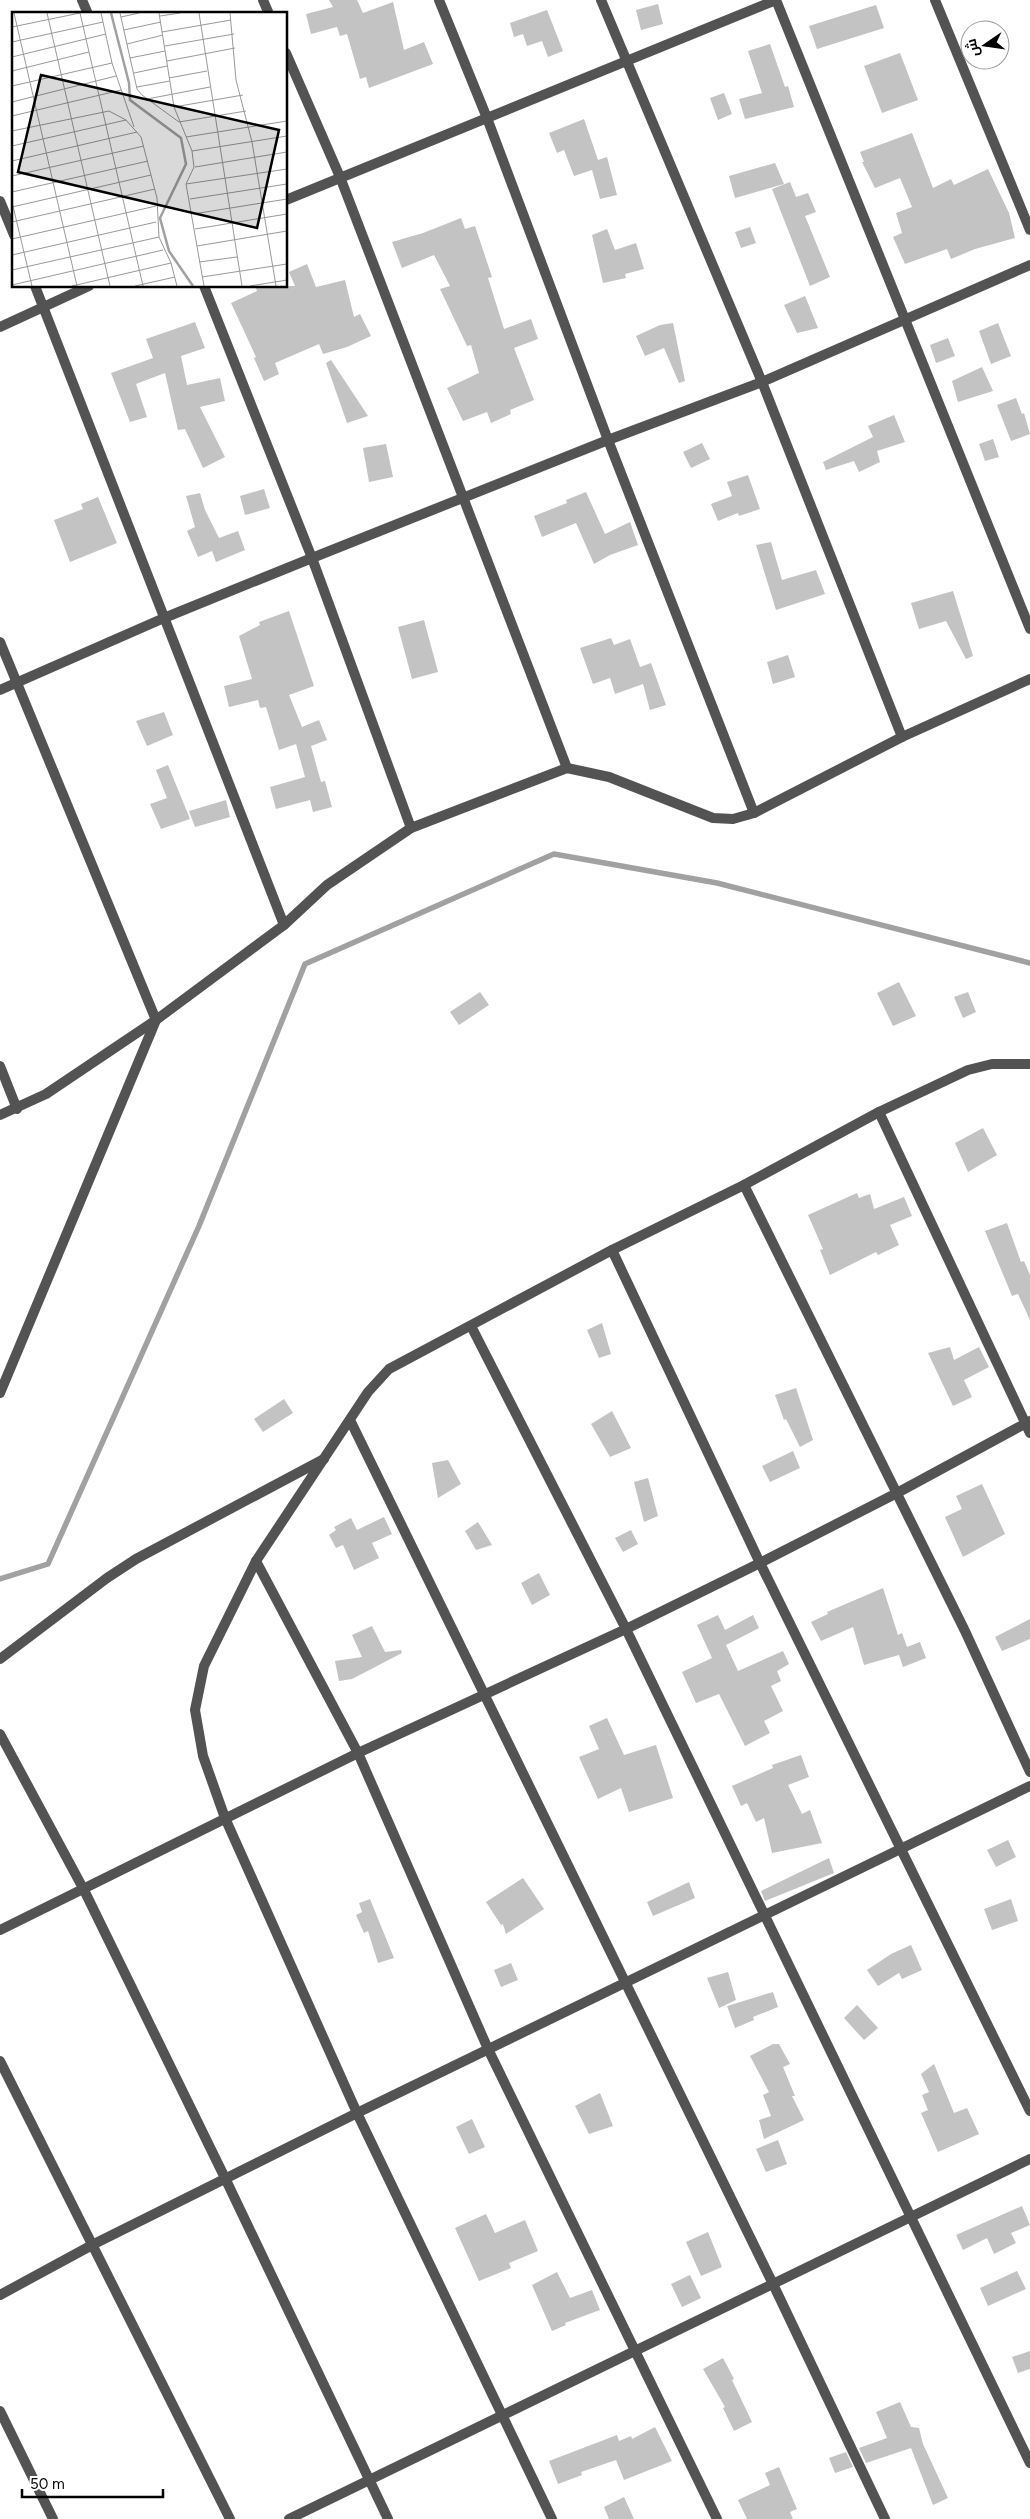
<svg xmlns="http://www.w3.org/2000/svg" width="1030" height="2519" viewBox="0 0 1030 2519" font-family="Figtree,Cairo,sans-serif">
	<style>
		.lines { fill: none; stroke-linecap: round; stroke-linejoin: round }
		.stream { stroke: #a1a1a1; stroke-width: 5.5 }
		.building { fill: #c3c3c3 }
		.minor { stroke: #535353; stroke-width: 10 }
		.inset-river { fill: none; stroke: #a1a1a1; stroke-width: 2.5 }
		.inset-road { fill: none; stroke: #999; stroke-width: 1 }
		.view { fill: #000; fill-opacity: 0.15; stroke: #000; stroke-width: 2.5 }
		.inset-edge { fill: none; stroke: #000; stroke-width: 2.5 }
	</style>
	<rect width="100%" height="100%" fill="#fff"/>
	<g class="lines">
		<polyline class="stream" points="0,1579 48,1564 199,1226 305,964 554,854 717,883 1030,963"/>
	</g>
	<g class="building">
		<polygon points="329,0 357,0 363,13 393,2 404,50 424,42 433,64 369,88 366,77 360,79 347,34 340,36 337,27 311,34 306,14 333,7"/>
		<polygon points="658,4 663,24 641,30 636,10"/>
		<polygon points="876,5 884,28 817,49 809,26"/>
		<polygon points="547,10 563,51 548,57 542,41 527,46 523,34 514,37 510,23"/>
		<polygon points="770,44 785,87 788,86 794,107 745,119 739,99 762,93 748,51"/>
		<polygon points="900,53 918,100 882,113 864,66"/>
		<polygon points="724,93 732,114 718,120 710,98"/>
		<polygon points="584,119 598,160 607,157 617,195 600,199 592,170 574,176 564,150 557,153 549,133"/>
		<polygon points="912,133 933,188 951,179 954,185 988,169 1009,213 1015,238 975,249 951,259 947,249 905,264 893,237 902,233 896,213 912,207 900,178 875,188 862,162 864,162 860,152"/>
		<polygon points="775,163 784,184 735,198 729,176"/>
		<polygon points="790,182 796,197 808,193 816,212 805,216 830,277 810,286 772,189"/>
		<polygon points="461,218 465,229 475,226 492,277 488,278 504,329 531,319 538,339 514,348 534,400 510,410 511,414 491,423 487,412 463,421 447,388 479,373 471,345 467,346 440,289 450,286 434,255 402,268 392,242 423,233"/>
		<polygon points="750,227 756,243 741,248 735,232"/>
		<polygon points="607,229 615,250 636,243 644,269 625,274 626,278 603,283 592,235"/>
		<polygon points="307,264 316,287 345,280 354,317 360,314 371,336 347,347 323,354 319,344 275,363 279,374 264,381 254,358 256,357 231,303 257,291 255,286 295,286 289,272"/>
		<polygon points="805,296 818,328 797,333 784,305"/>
		<polygon points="195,322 205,348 181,356 187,385 220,378 225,401 200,407 225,457 203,468 185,429 178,430 165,373 136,384 147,417 130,422 111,373 153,358 146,339"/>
		<polygon points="673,323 685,381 679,383 664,348 645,356 636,336 660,325"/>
		<polygon points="998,323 1011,356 991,364 979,331"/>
		<polygon points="948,338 955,356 936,363 930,345"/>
		<polygon points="331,360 368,416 347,423 326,363"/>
		<polygon points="982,367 993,391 958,402 952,381"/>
		<polygon points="1016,398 1022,414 1024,413 1030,434 1011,441 997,405"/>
		<polygon points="894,415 905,442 877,451 880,462 859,472 854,461 826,470 823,462 873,437 868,426"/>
		<polygon points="993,439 999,457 985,461 979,444"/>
		<polygon points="702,443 710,459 691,468 683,452"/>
		<polygon points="386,444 393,477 369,482 363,448"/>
		<polygon points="748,475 760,509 739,516 738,513 718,521 711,504 732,496 727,482"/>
		<polygon points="264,489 270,508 245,515 240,496"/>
		<polygon points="586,492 605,534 630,522 638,545 610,555 594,564 576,523 542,537 534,516 567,503 566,500"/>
		<polygon points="200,493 205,510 219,538 238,531 245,550 216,562 212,551 198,557 187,531 195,527 186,496"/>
		<polygon points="98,497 117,543 70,562 54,520 83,509 81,504"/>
		<polygon points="771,542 782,580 816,570 825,594 776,610 756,545"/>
		<polygon points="953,591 973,656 966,659 946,621 919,629 911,603"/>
		<polygon points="289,611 314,686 289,695 302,727 319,720 327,740 311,746 321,782 325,781 332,807 313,812 310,800 276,809 270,787 305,777 296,744 279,750 266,707 260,708 258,700 229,707 224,686 252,679 239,636 260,625 259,622"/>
		<polygon points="424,620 438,672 412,679 398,627"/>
		<polygon points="611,638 614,645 630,639 640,667 651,663 666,705 650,710 643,684 615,694 610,678 593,684 580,648"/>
		<polygon points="788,655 795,677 773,684 767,662"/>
		<polygon points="164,712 173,735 147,746 136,721"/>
		<polygon points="168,765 190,819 161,829 150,804 167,798 156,770"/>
		<polygon points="226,800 230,817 195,827 189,811"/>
		<polygon points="899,982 916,1016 893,1026 877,993"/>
		<polygon points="480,992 489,1005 459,1025 450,1012"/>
		<polygon points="968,992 976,1012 963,1018 954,997"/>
		<polygon points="983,1128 997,1155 968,1172 955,1143"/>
		<polygon points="857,1193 859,1198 870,1194 874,1209 904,1197 912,1216 890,1225 899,1245 878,1255 876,1252 830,1275 820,1250 823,1249 808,1215"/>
		<polygon points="1007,1223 1021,1262 1024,1261 1030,1275 1030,1320 1018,1294 1012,1296 985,1231"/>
		<polygon points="602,1323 611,1354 599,1358 587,1330"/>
		<polygon points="950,1347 954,1360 979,1347 989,1367 964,1380 972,1397 953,1406 928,1353"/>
		<polygon points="796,1388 813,1440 800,1447 786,1419 784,1420 775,1395"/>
		<polygon points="284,1399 293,1413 263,1432 254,1419"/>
		<polygon points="612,1411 631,1448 610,1457 591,1424"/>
		<polygon points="793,1451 800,1468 770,1482 762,1466"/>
		<polygon points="448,1460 461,1484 438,1498 432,1463"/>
		<polygon points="648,1478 658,1516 644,1522 634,1482"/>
		<polygon points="982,1484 1005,1534 963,1557 945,1517 962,1509 956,1496"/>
		<polygon points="384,1517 392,1534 372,1543 379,1558 354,1570 343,1545 336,1548 329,1535 336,1530 334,1527 351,1518 357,1530"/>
		<polygon points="478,1522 492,1545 476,1550 465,1531"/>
		<polygon points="631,1530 638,1544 623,1552 615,1538"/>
		<polygon points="539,1573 550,1595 532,1605 521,1583"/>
		<polygon points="883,1588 898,1635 902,1633 907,1647 920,1642 926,1658 903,1667 899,1655 864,1665 853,1627 821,1641 811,1622 828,1614 827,1612"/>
		<polygon points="718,1615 725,1630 753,1615 759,1628 726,1645 738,1671 783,1651 789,1664 777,1671 781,1681 771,1686 783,1711 764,1721 770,1733 745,1746 719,1694 696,1703 682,1672 712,1658 697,1625"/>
		<polygon points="1030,1619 1030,1639 1002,1651 995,1637"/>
		<polygon points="372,1626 385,1652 401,1650 402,1653 352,1679 339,1681 335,1661 362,1657 352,1635"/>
		<polygon points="607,1718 624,1755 656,1745 673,1798 629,1812 621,1788 598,1799 579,1757 599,1749 589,1726"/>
		<polygon points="801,1755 809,1777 788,1785 802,1814 810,1810 822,1843 772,1853 764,1818 756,1822 747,1803 741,1806 732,1786 773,1768 772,1765"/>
		<polygon points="1008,1840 1016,1857 996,1867 987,1850"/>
		<polygon points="829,1858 834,1873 765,1901 761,1891"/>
		<polygon points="523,1878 544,1909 506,1934 503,1924 501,1925 486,1902"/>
		<polygon points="689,1882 695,1898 653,1916 647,1902"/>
		<polygon points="370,1899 394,1958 378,1963 368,1931 364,1933 356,1915 362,1912 359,1903"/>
		<polygon points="1011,1899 1018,1921 992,1930 984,1909"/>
		<polygon points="911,1945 922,1970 902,1979 899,1973 878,1986 867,1970 891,1954"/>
		<polygon points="511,1963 518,1980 501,1987 494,1970"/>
		<polygon points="728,1972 736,2000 719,2008 707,1978"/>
		<polygon points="773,1992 778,2007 753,2017 754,2020 735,2028 727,2006"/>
		<polygon points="857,2005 878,2028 864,2040 844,2018"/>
		<polygon points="773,2044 779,2044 790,2064 783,2067 795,2096 792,2096 804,2120 764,2139 759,2120 771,2116 763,2095 769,2092 750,2056"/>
		<polygon points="934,2064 954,2113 967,2108 979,2134 938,2152 921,2113 928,2110 922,2095 929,2092 921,2074"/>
		<polygon points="600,2093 613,2126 589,2134 575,2106"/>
		<polygon points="472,2119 485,2147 469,2154 456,2127"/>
		<polygon points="778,2140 787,2164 766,2172 756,2149"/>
		<polygon points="1022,2206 1030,2225 1011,2233 1016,2243 994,2254 987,2238 963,2250 956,2235"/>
		<polygon points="486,2214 495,2233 525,2220 538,2251 509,2263 511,2268 479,2281 455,2228"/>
		<polygon points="708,2232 722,2267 701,2276 686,2242"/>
		<polygon points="1017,2271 1026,2289 988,2306 980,2288"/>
		<polygon points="557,2272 570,2298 592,2290 600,2310 565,2323 566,2325 552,2331 532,2285"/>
		<polygon points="690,2275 701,2298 682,2307 671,2284"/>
		<polygon points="1030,2351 1030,2369 1018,2373 1012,2357"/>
		<polygon points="723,2358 734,2379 732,2380 752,2422 734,2431 723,2408 725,2407 703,2369"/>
		<polygon points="900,2402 911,2427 919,2428 923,2444 948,2498 933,2505 911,2448 866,2463 859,2448 887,2438 876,2412"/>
		<polygon points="655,2427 672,2461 624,2480 616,2460 581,2472 582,2475 558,2484 549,2461 617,2435 619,2441 631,2436 632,2439"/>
		<polygon points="846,2452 853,2467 835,2473 829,2458"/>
		<polygon points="779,2467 797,2509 790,2512 793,2519 747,2519 738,2500 770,2485 765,2473"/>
		<polygon points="624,2497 634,2519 609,2519 604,2507"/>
	</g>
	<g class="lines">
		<g class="minor">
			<polyline points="82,0 88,14"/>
			<polyline points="263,0 269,14"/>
			<polyline points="439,0 487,118 608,440 754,813"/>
			<polyline points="601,0 762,382 902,737"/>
			<polyline points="776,0 1030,629"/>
			<polyline points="935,0 1030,230"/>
			<polyline points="286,53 340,177 567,768"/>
			<polyline points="286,200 776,0"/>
			<polyline points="0,201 14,235"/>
			<polyline points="35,286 284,925"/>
			<polyline points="204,286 312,558 411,828"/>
			<polyline points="0,327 89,286"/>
			<polyline points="0,642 156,1020 0,1393"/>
			<polyline points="0,690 164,618 312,558 608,440 762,382 1030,265"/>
			<polyline points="0,1066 17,1109"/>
			<polyline points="879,1112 1030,1433"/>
			<polyline points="0,1115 46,1094 156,1020 284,925 327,885 411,828 567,768 609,777 713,818 733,819 754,813 902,737 1030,679"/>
			<polyline points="744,1185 965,1631 1030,1772"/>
			<polyline points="612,1250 760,1563 1030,2111"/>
			<polyline points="471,1326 626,1629 1030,2463"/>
			<polyline points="350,1420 773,2284 885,2519"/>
			<polyline points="256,1561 358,1753 488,2049 717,2519"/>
			<polyline points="0,1659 107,1578 136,1559 324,1459"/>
			<polyline points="0,1734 84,1890 225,2178 388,2519"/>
			<polyline points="0,1930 358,1753 626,1629 760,1563 897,1493 1030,1421"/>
			<polyline points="0,2061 230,2519"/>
			<polyline points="0,2295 94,2244 357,2113 1030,1786"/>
			<polyline points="0,2411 53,2519"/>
			<polyline points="289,2519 1030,2159"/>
			<polyline points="552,2519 357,2113 225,1818 203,1756 195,1710 204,1666 256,1561 368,1392 389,1369 612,1250 744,1185 879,1112 968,1070 992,1064 1030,1064"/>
		</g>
	</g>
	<g transform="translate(12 12)">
		<rect width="275" height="275" fill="#fff"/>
		<path class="inset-river" d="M99,1L117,71L118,88L169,126L174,152L148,206L157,239L181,274"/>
		<path class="inset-road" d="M2,1L65,274M35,1L98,274M68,1L131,274M89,1L100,51L122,115M108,1L125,77L130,83L167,110L234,99M147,1L162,95L180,139L182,155L174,172L192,274M187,1L230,274M218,1L224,68L240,130L264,274M148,4L168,1M109,5L127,1M0,15L68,1M112,18L149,10M150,20L219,8M0,30L91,10M115,32L151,23M153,34L222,22M0,45L94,22M118,46L153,39M155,49L223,36M0,59L77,40M122,61L155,54M157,66L195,59M0,74L100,51M125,75L158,69M135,87L198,75M0,90L104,64M162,95L231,83M0,104L109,78M0,119L97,99L114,108L129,125L145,186L147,225L159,251L165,274M174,125L275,109M0,134L114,108M180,139L275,124M0,149L125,120M183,155L275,140M0,164L132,134M174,172L275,157M0,180L136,149M178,187L275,172M0,190L20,274M0,195L139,163M181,202L275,187M0,210L143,177M183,217L275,202M0,227L144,194M185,234L275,219M0,243L144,210M187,250L225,245M0,258L147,225M190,265L275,252M0,273L151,238M60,274L159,251M123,274L163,265M238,274L275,268"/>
		<path class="view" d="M29,63L267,118L245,216L6,160Z"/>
		<rect width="275" height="275" class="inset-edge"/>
	</g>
	<g transform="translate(985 45) rotate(257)"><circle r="24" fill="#ffffff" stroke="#999999"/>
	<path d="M0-4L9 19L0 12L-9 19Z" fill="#000000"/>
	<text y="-8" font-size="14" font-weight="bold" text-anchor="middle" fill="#000000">ش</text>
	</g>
	<path d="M22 2489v8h141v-8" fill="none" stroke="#000000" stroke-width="2.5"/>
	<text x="30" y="2489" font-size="15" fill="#000000" stroke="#ffffff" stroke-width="4" paint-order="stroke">50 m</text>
</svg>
